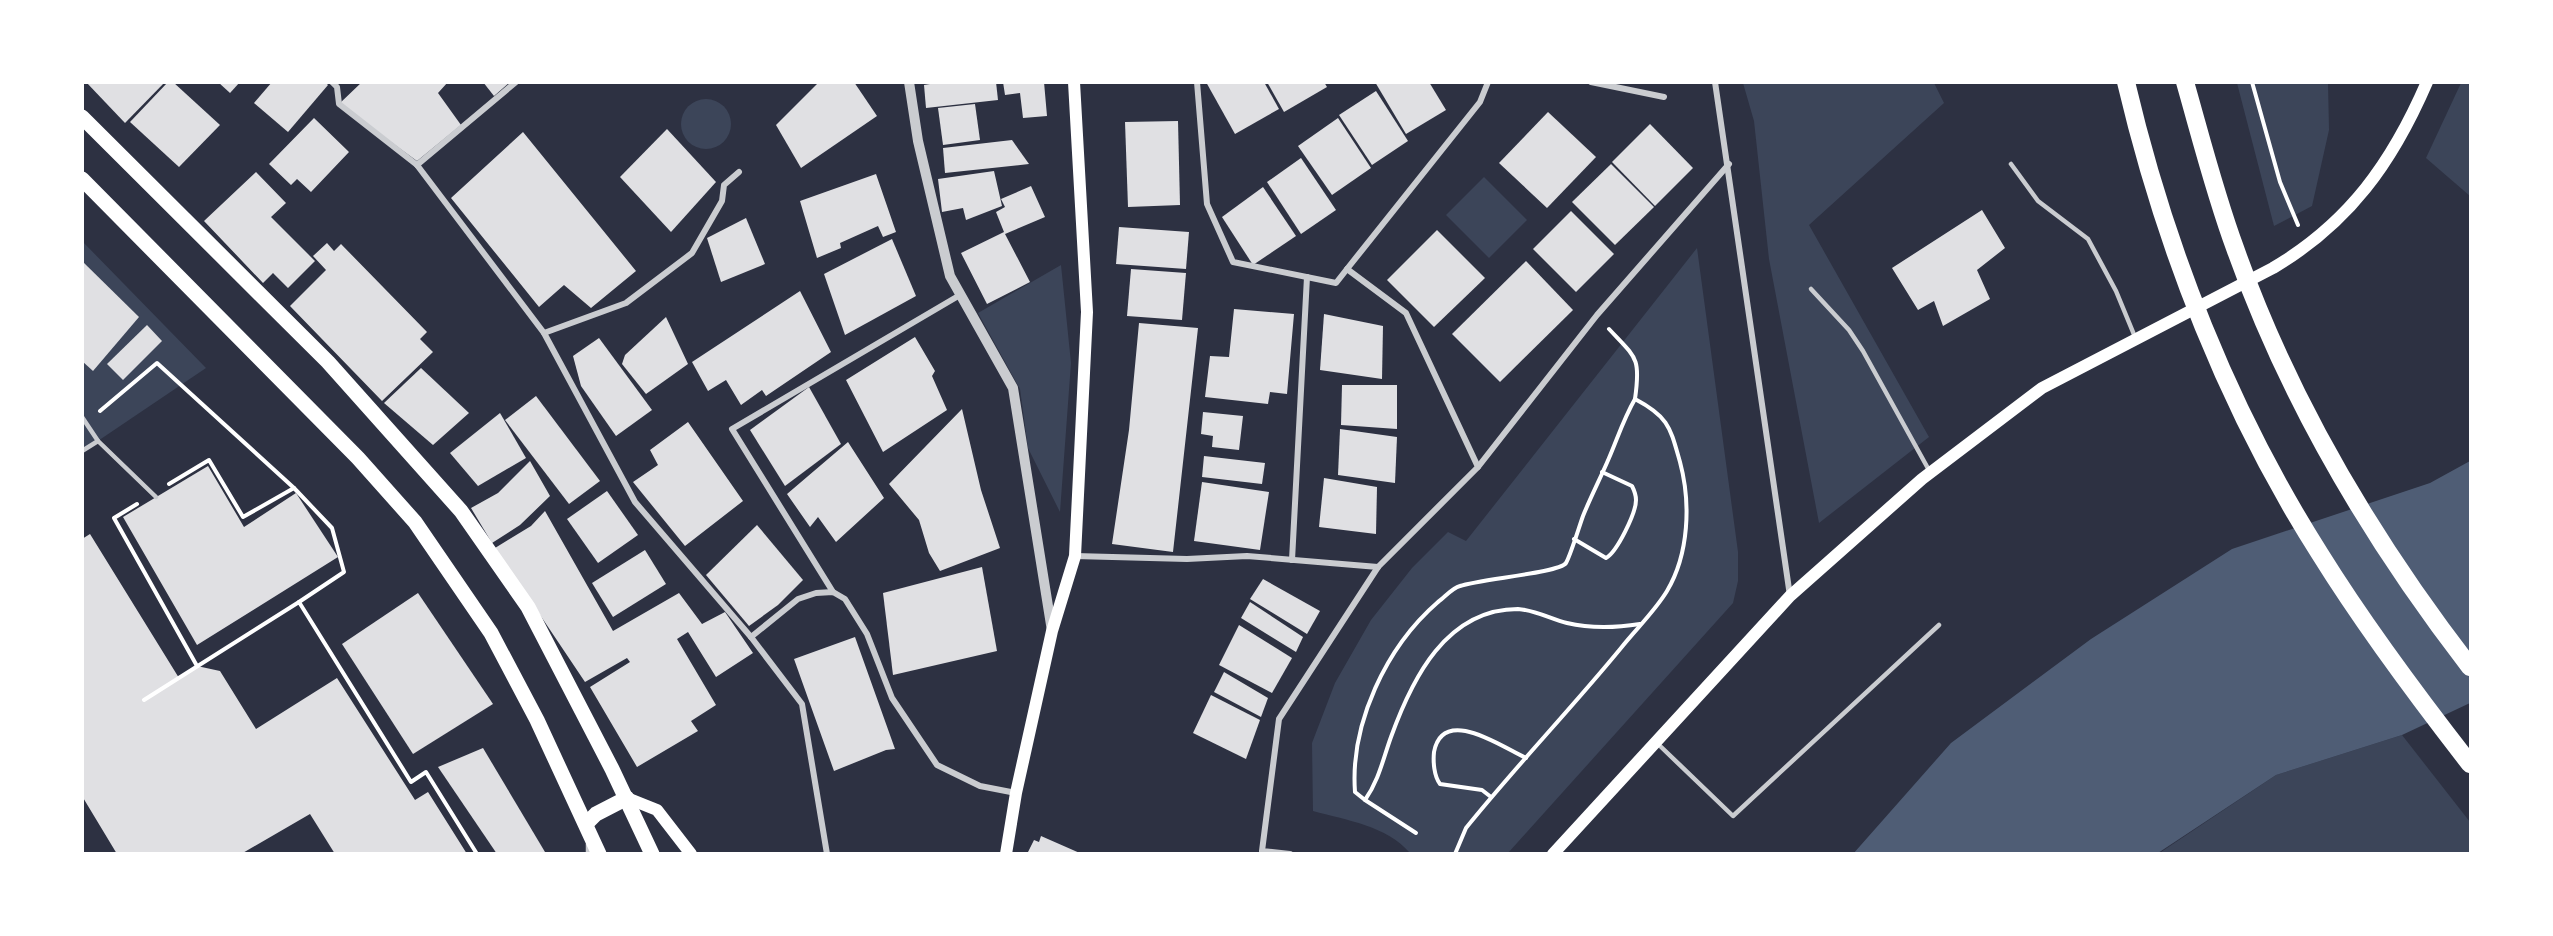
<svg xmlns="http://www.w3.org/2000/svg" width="2553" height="936" viewBox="0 0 2553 936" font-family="'Open Sans',sans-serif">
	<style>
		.green { fill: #3c4559 }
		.water { fill: #4f5d75 }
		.building { fill: #e0e0e3 }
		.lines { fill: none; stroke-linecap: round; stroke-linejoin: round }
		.path { stroke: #fff; stroke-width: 4 }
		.service { stroke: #caccd0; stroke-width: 4.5 }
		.minor { stroke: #caccd0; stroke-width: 6 }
		.tertiary { stroke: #caccd0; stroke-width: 10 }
		.secondary { stroke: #fff; stroke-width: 12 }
		.primary { stroke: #fff; stroke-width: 15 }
		.motorway { stroke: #fff; stroke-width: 18 }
	</style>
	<rect width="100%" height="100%" fill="#2d3142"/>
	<g class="green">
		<polygon points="1743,83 1934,83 1944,103 1809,225 1929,437 1819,523 1769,259 1754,121"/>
		<polygon points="2237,83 2328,83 2329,130 2312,206 2274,226"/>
		<polygon points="2461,83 2470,83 2470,196 2426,158"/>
		<circle cx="706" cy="124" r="25"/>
		<polygon points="1484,177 1527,220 1489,258 1446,215"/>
		<polygon points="82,241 206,368 83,451 82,451"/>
		<path d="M1697,248L1738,552V581L1733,603L1508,853H1410C1387,826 1346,820 1313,811L1312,743L1335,683L1371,620L1412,568L1448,532L1466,541Z"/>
		<polygon points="1061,265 1071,363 1060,512 1028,448 1020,389 978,313"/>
		<polygon points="2402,735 2470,822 2470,853 2158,854 2276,775"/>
	</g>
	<polygon class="water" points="2470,461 2470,703 2402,735 2276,775 2158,853 1853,854 1951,743 2091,639 2232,549 2430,483"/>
	<g class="building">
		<polygon points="86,82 165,82 125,123"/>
		<polygon points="168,82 173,82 220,125 179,167 130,122"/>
		<polygon points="218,82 240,82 230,93"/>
		<polygon points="272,82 325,82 328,85 288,132 254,103"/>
		<polygon points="362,82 448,82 438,93 461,125 417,161 339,104"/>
		<polygon points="483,82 510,82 494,96"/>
		<polygon points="819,82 854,82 877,116 801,168 776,125"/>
		<polygon points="942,82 996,82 998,100 926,108 924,85"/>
		<polygon points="1003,82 1044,82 1047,116 1023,118 1020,93 1005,95"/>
		<polygon points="1206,82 1264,82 1279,109 1235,134"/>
		<polygon points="1267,82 1324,82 1327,87 1284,112"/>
		<polygon points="1375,82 1429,82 1446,110 1406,134"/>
		<polygon points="1376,91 1408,141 1372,165 1339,115"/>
		<polygon points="975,104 980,140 943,145 938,108"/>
		<polygon points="1548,112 1596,157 1547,208 1499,163"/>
		<polygon points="314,118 349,152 311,192 297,179 291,185 269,164"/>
		<polygon points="1338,118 1371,168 1332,195 1298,146"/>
		<polygon points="1178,121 1180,205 1128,207 1125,122"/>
		<polygon points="1650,124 1693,168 1655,206 1612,162"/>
		<polygon points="667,129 716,182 671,232 620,177"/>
		<polygon points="523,132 636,271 591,308 564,285 539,307 451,198"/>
		<polygon points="1012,140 1029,164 945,173 943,148"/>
		<polygon points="1301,158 1336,210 1301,234 1267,182"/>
		<polygon points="1611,164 1654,207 1615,245 1572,202"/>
		<polygon points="994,171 1002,206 966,220 963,208 942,212 938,179"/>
		<polygon points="256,172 286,203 271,217 315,261 288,288 273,273 263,283 204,221"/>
		<polygon points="876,174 896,232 883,237 878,226 840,243 841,248 817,258 800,201"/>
		<polygon points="1031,186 1045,217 1005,234 1030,282 987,304 961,253 1004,232 996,212 1005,207 1001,199"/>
		<polygon points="1263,187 1296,236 1253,265 1222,217"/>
		<polygon points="1982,210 2005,248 1977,270 1990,299 1943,326 1934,301 1918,310 1892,268"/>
		<polygon points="1571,211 1614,254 1576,292 1533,249"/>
		<polygon points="746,218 765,264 721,282 707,238"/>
		<polygon points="1119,227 1189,232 1186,269 1116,264"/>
		<polygon points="1437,230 1485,278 1434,327 1387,280"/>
		<polygon points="892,239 916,296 845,335 824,274"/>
		<polygon points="327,243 334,251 341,244 427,332 420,339 433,352 382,401 290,306 326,270 313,256"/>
		<polygon points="82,261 139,317 93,371 82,361"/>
		<polygon points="1526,261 1573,310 1500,382 1452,334"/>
		<polygon points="1131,269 1186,273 1182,320 1127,316"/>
		<polygon points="800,291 831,352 766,396 762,390 741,405 726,380 708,391 692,362"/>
		<polygon points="1234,309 1294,314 1287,394 1270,392 1268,404 1205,397 1210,356 1229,357"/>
		<polygon points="1324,314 1383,326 1382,379 1320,370"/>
		<polygon points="666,317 688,364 646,394 622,364 625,355"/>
		<polygon points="1139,323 1198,328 1173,552 1112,544 1129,430"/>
		<polygon points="147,325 162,341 123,380 107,364"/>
		<polygon points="915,337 935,371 932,376 947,410 883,452 846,380"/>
		<polygon points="599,338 652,410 616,436 581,386 573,356"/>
		<polygon points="421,368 469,413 433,445 384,403"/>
		<polygon points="1342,385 1397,385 1397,429 1341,425"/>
		<polygon points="809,387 841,444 785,486 750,430"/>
		<polygon points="536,396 600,481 569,504 505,420"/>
		<polygon points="962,409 981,490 1000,548 940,571 929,553 919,520 889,484"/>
		<polygon points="1203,412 1243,416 1239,450 1212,447 1213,436 1201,434"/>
		<polygon points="500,413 526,458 478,486 450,453"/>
		<polygon points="688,422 743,501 685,546 633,482 658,465 650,450"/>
		<polygon points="1340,429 1397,437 1395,483 1338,475"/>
		<polygon points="848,442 884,498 836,542 818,517 810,527 787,494"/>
		<polygon points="1204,456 1265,463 1262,484 1202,477"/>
		<polygon points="530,461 550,496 520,525 492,543 471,508 498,493"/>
		<polygon points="208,466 244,527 296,493 338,557 197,645 123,517"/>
		<polygon points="1324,478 1377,487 1376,534 1319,527"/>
		<polygon points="1202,482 1269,492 1260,550 1194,541"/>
		<polygon points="607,491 638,535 598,563 567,519"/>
		<polygon points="545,511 613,631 679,593 702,624 725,612 753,653 716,677 688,632 677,639 716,705 691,721 698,731 637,767 590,687 630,662 627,658 585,682 495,548 531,526"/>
		<polygon points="757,525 803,580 778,605 749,626 706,575"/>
		<polygon points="90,534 179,678 197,666 220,671 256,729 337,678 415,800 428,792 467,854 335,854 310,814 241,854 117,854 82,796 82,539"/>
		<polygon points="645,550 666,584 613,617 592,583"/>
		<polygon points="982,567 997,651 893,675 883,593"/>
		<polygon points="1263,579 1320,611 1307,634 1250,599"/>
		<polygon points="418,593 493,704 413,754 342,644"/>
		<polygon points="1250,602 1303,637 1296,652 1241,618"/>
		<polygon points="1239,625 1292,658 1272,693 1219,665"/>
		<polygon points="855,637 895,749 886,750 834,771 794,659"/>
		<polygon points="1224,672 1268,698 1261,717 1214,692"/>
		<polygon points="1211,695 1260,720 1246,759 1193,733"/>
		<polygon points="483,748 545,852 497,854 438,767"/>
		<polygon points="1041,836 1082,854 1028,852 1034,840 1039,842"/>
	</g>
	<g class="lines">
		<g class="path">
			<polyline points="2252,82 2280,182 2298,225"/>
			<path d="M1635,399C1624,418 1618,437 1609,458C1601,477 1591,496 1583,516C1579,527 1571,554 1566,563C1559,573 1479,579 1460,586C1452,588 1445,597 1438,602C1386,647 1350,724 1355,792L1365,800C1379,780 1383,759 1391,737C1412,679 1446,609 1518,609C1535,610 1551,619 1567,623C1592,629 1615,628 1640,624"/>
			<polyline points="100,411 157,363 294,488"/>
			<polyline points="169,484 209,460 243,517 294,488 332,528 344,572 299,602"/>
			<polyline points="137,504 114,518 197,666"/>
			<path d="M1574,539L1606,558C1617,552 1636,513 1636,500C1636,495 1634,490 1632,486L1602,472"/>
			<polyline points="144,700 299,602 411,782 426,772 477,854"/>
			<path d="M1491,797L1482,790L1440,784C1434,776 1433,762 1434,752C1443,704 1505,749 1526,758"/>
			<polyline points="1365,800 1416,833"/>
			<path d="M1455,854L1466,828C1516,766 1571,709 1621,648C1636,629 1655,611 1667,591C1689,554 1691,503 1680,462C1670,427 1669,417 1635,399C1641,357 1636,358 1609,329"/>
		</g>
		<g class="service">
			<polyline points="2011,164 2038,201 2088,239 2116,291 2135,337"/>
			<polyline points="1811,289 1849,330 1863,351 1930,472"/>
			<polyline points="82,417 98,441 156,497"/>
			<polyline points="82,451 98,441"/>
			<polyline points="1658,744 1733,816 1939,625"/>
			<polyline points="588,844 588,854"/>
		</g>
		<g class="minor">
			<polyline points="332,82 337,87 339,104 417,165 544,333 635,502 751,637 802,704 827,854"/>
			<polyline points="1197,82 1207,204 1233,262 1336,283 1347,269"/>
			<polyline points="1591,82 1664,97"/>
			<polyline points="1715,82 1790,596"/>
			<polyline points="417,165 516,82"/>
			<polyline points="544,333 626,303 692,253 722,201 724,185 739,172"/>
			<polyline points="1478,467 1597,315 1729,164"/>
			<polyline points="1075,556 1187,559 1247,556 1378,567"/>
			<polyline points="1292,560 1307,277"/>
			<polyline points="833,592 732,429 960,295"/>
			<polyline points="751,637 798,599 816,593 833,592 845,599 867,634 892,698 937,765 980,786 1016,793"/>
			<polyline points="1290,854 1262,851 1279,719 1378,567 1478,467 1406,313 1347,269 1480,102 1488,82"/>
		</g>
		<polyline class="tertiary" points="909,82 918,141 950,276 1013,388 1052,631"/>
		<g class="secondary">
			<polyline points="627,798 657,810 691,854"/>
			<polyline points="1006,854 1016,793 1052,631 1075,556 1087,312 1074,82"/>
			<path d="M1553,854L1790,596L1922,479L2042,388L2273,268C2349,223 2392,163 2427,82"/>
		</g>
		<g class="primary">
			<polyline points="82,117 328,362 461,511 528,607 612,769 652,854"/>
			<polyline points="82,179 358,458 415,522 491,633 537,720 599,854"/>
			<polyline points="587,823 596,814 627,798"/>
		</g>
		<g class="motorway">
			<path d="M2126,82C2165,248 2229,411 2320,554C2366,628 2417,696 2470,764"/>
			<path d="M2185,82C2201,138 2215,194 2235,248C2289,401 2372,540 2470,667"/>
		</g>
	</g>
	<rect width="2553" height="936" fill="none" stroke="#ffffff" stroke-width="168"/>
</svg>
